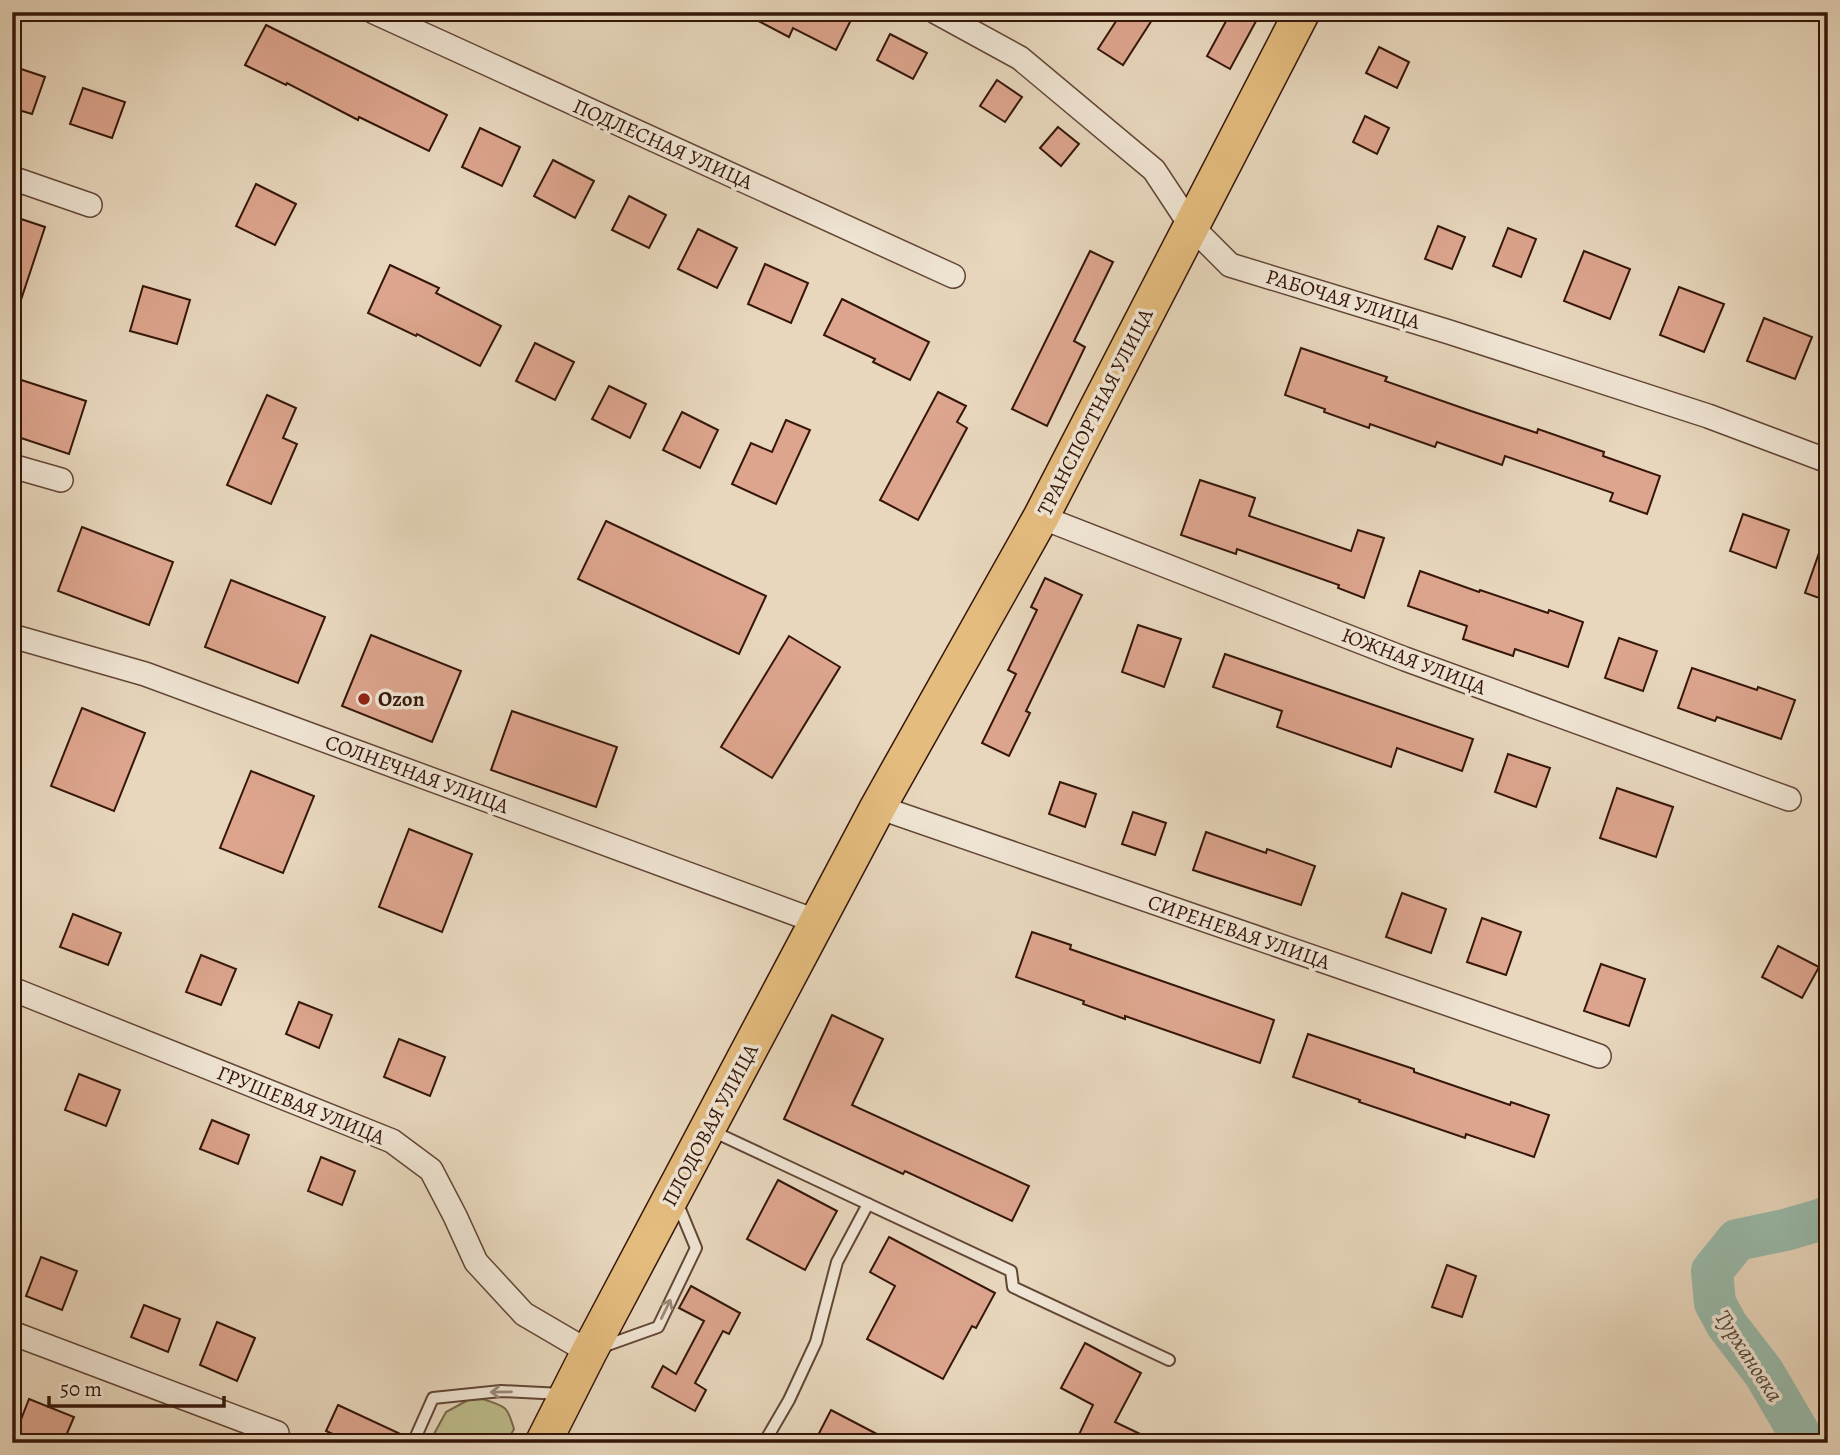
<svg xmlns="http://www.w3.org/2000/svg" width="1840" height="1455" viewBox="0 0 1840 1455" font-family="Alegreya,serif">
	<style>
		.green { fill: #bdbc8c; stroke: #79694a; stroke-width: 2 }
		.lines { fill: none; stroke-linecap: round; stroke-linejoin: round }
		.river { stroke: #99baaa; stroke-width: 42 }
		.building { fill: #dda58e; stroke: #351609; stroke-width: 2 }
		.lane-casing { stroke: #624636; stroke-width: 14 }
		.street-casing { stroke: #624636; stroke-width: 26 }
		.primary-casing { stroke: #351609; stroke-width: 38 }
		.lane { stroke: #f0e5d4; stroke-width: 10 }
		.street { stroke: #f0e5d4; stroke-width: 23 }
		.primary { stroke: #e4bc7e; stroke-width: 35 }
		.oneway { stroke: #9c8879 }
		.poi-dot { fill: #8f2418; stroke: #f0e5d4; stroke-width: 2.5 }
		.labels { text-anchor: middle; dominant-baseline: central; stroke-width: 7; stroke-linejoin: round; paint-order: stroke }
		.street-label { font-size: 21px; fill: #351609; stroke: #f0e5d4 }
		.poi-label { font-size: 21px; font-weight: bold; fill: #351609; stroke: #f0e5d4; text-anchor: start }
		.water-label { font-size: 23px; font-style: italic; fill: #534739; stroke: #f0e5d4 }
	</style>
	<rect width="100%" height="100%" fill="#e8d7bd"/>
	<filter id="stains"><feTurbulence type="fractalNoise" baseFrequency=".00286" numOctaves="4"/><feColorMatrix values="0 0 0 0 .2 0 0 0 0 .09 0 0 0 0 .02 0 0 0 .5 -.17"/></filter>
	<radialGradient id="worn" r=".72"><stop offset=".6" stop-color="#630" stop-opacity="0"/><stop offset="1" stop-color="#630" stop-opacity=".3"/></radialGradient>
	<path class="green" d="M483,1399C506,1407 507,1405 514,1429L506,1443H429L446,1412L468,1400Z"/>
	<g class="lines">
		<polyline class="river" points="1805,1443 1764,1373 1727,1325 1715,1303 1712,1271 1737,1240 1785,1230 1823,1219 1828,1216"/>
	</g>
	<g class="building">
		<polygon points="741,12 855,12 836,50 793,28 789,37"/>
		<polygon points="1122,12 1141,12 1152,20 1123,65 1098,49"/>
		<polygon points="1231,12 1261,12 1230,69 1207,56"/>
		<polygon points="266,25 447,115 429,151 359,117 358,120 287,83 286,85 245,65"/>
		<polygon points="890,34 927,53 913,79 877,60"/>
		<polygon points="1379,47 1409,62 1397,88 1366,73"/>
		<polygon points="12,66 45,77 32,114 12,108"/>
		<polygon points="997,80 1022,97 1005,122 980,106"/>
		<polygon points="83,88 125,102 112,138 70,124"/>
		<polygon points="1365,116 1389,128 1377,154 1353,142"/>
		<polygon points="1058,127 1079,144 1061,166 1040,148"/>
		<polygon points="480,128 520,147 502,186 462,167"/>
		<polygon points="553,160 594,181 575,218 534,196"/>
		<polygon points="256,184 296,204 275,245 236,226"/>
		<polygon points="629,196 666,215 649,248 612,230"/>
		<polygon points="12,216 45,227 16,315 12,314"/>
		<polygon points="1438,226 1465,237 1452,269 1425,259"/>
		<polygon points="1508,228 1536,239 1521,277 1493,266"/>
		<polygon points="698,229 737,248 717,288 678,269"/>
		<polygon points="1090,251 1113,262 1074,341 1085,347 1047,426 1012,409"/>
		<polygon points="1584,251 1630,269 1610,319 1564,301"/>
		<polygon points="765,264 808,283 791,323 748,304"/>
		<polygon points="390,265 439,288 436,293 501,326 480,366 417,334 416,336 368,313"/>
		<polygon points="143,286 190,300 177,344 130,331"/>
		<polygon points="1679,287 1724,304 1704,352 1660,335"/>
		<polygon points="842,299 929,342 910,380 873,362 875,359 824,335"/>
		<polygon points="1764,318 1812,337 1795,379 1747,361"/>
		<polygon points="535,343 574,362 555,400 516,381"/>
		<polygon points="1301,348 1387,377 1385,381 1471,411 1537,433 1538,429 1604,452 1603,456 1660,476 1647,514 1610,501 1613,493 1505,456 1502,465 1437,442 1435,447 1370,424 1369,428 1324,412 1325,409 1285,395"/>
		<polygon points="12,377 86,401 69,454 12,435"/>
		<polygon points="609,386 646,404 630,438 592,419"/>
		<polygon points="938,392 966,406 957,422 967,428 918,520 880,500"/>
		<polygon points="267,395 296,408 283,438 297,444 271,504 227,485"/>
		<polygon points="682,412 718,430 700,468 663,450"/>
		<polygon points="786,420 810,430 776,504 732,484 751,443 772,452"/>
		<polygon points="1200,480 1255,498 1249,516 1351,551 1358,530 1384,538 1364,598 1338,588 1339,585 1237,549 1236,554 1181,535"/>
		<polygon points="1743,514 1789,530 1776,568 1730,551"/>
		<polygon points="606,521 766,596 739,654 578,579"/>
		<polygon points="82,527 173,562 149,625 58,591"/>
		<polygon points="1825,536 1828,537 1828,601 1805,593"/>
		<polygon points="1420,571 1479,592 1480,590 1548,613 1549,610 1583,622 1568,667 1515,649 1513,656 1463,639 1467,626 1408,606"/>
		<polygon points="1045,578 1082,595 1026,711 1030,713 1009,756 982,743 1016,674 1008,670 1037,610 1031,607"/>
		<polygon points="231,580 325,617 298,683 205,647"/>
		<polygon points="1138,625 1181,639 1164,687 1122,672"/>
		<polygon points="371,635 461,671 432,742 342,706"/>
		<polygon points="789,636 840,667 772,778 721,747"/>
		<polygon points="1619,638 1657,651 1643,691 1605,678"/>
		<polygon points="1225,654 1473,739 1462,771 1397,748 1391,767 1277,727 1282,711 1213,687"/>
		<polygon points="1692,668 1757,690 1758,687 1795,700 1781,739 1717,717 1715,721 1678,708"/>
		<polygon points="82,708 145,733 114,811 51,786"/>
		<polygon points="512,711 617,747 596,807 491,770"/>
		<polygon points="1508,754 1550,768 1536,807 1495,792"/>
		<polygon points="251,771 314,796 283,873 220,848"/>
		<polygon points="1060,782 1096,794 1085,827 1049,814"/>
		<polygon points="1617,788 1673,807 1656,857 1600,838"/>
		<polygon points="1133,812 1166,823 1155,855 1122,844"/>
		<polygon points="409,829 472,854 442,932 379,907"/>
		<polygon points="1206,832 1266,853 1267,849 1315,866 1301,905 1193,870"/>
		<polygon points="1402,893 1446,909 1431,953 1386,937"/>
		<polygon points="73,914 121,933 108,965 60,947"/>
		<polygon points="1482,918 1521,932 1506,975 1467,962"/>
		<polygon points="1032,932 1071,945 1070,949 1274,1020 1260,1063 1125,1016 1125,1019 1083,1004 1084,1001 1016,977"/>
		<polygon points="1778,946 1819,967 1802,998 1762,977"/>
		<polygon points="201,955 236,969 221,1005 186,992"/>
		<polygon points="1601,964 1645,979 1629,1026 1584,1011"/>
		<polygon points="299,1002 332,1015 319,1048 286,1034"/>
		<polygon points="832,1015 883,1039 852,1105 1029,1186 1012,1221 905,1171 903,1174 784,1119"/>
		<polygon points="1308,1034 1414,1069 1414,1072 1510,1105 1511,1102 1549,1115 1534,1157 1466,1134 1465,1138 1398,1115 1359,1102 1360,1100 1293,1077"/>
		<polygon points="399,1039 445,1057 430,1096 384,1077"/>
		<polygon points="79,1074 120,1090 106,1126 65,1110"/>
		<polygon points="212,1120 249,1135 238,1164 200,1149"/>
		<polygon points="321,1157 355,1171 342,1205 308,1191"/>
		<polygon points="778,1180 837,1211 805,1270 747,1239"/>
		<polygon points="889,1237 995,1293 976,1328 972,1326 943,1379 867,1339 895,1286 870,1272"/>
		<polygon points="41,1257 77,1271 62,1310 26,1296"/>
		<polygon points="1447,1265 1476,1276 1462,1317 1432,1307"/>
		<polygon points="691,1286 740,1313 729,1334 723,1331 695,1383 706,1390 695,1411 652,1387 663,1366 676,1374 704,1321 679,1308"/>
		<polygon points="144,1305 180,1319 168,1352 131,1337"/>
		<polygon points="217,1322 255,1338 237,1381 200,1365"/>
		<polygon points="1085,1343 1141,1373 1115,1422 1159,1443 1075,1443 1093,1405 1061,1388"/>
		<polygon points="29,1399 74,1417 63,1443 36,1443 15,1435"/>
		<polygon points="338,1405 407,1437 405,1443 352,1443 326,1431"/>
		<polygon points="831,1410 894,1443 814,1443"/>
	</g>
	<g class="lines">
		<g class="lane-casing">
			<g id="lane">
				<polyline points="710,1130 1011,1271 1013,1287 1169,1360"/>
				<polyline points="602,1347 658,1327 696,1248 677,1202"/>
				<polyline points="413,1443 433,1398 501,1391 562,1394"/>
				<polyline points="764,1443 789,1400 816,1342 837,1262 868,1204"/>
			</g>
		</g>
		<g class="street-casing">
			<g id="street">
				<polyline points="374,12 953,276"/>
				<polyline points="936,12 1020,58 1154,170 1191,226 1230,265 1449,332 1708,416 1828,461"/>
				<polyline points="12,178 90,205"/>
				<polyline points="12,466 61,480"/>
				<polyline points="1041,517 1405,659 1789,799"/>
				<polyline points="12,636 145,674 818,922"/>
				<polyline points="878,807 1599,1056"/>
				<polyline points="12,989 392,1141 431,1170 455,1216 476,1262 524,1314 589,1352"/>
				<polyline points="12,1333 277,1433"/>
			</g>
		</g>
		<g class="primary-casing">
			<polyline id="primary" points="543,1443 589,1352 878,807 1041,517 1302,12"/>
		</g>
		<use href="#lane" class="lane"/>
		<use href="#street" class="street"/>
		<use href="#primary" class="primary"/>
	</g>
	<defs><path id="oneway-shaft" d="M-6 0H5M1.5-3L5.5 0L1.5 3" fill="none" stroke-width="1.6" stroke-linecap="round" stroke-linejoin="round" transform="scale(1.75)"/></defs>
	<g class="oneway">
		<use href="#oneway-shaft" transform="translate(666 1309) rotate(-64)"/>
		<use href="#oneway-shaft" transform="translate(501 1392) rotate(179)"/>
	</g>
	<circle class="poi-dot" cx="364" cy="699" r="7"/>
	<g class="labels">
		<g class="street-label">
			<text transform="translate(663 144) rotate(24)">ПОДЛЕСНАЯ УЛИЦА</text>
			<text transform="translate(1343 299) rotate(17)">РАБОЧАЯ УЛИЦА</text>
			<text transform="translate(1095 412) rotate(-63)">ТРАНСПОРТНАЯ УЛИЦА</text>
			<text transform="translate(1414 661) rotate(21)">ЮЖНАЯ УЛИЦА</text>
			<text transform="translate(417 774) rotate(20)">СОЛНЕЧНАЯ УЛИЦА</text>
			<text transform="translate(1239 932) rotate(19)">СИРЕНЕВАЯ УЛИЦА</text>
			<text transform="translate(301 1105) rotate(22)">ГРУШЕВАЯ УЛИЦА</text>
			<text transform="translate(710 1125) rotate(-62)">ПЛОДОВАЯ УЛИЦА</text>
		</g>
		<g class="poi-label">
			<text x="378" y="699">Ozon</text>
		</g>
		<g class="water-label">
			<text transform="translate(1749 1356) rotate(57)">Турхановка</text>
		</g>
	</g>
	<rect width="1840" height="1455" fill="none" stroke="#e8d7bd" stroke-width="42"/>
	<rect x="14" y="14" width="1812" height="1427" fill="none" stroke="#351609" stroke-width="3.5"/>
	<rect x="21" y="21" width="1798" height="1413" fill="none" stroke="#351609" stroke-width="2"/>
	<path d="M49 1396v10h175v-10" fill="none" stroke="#351609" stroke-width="3.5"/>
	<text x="60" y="1396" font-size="21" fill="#351609" stroke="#f0e5d4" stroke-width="5" paint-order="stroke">50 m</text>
	<rect width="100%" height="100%" filter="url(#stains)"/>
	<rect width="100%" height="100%" fill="url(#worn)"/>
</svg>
